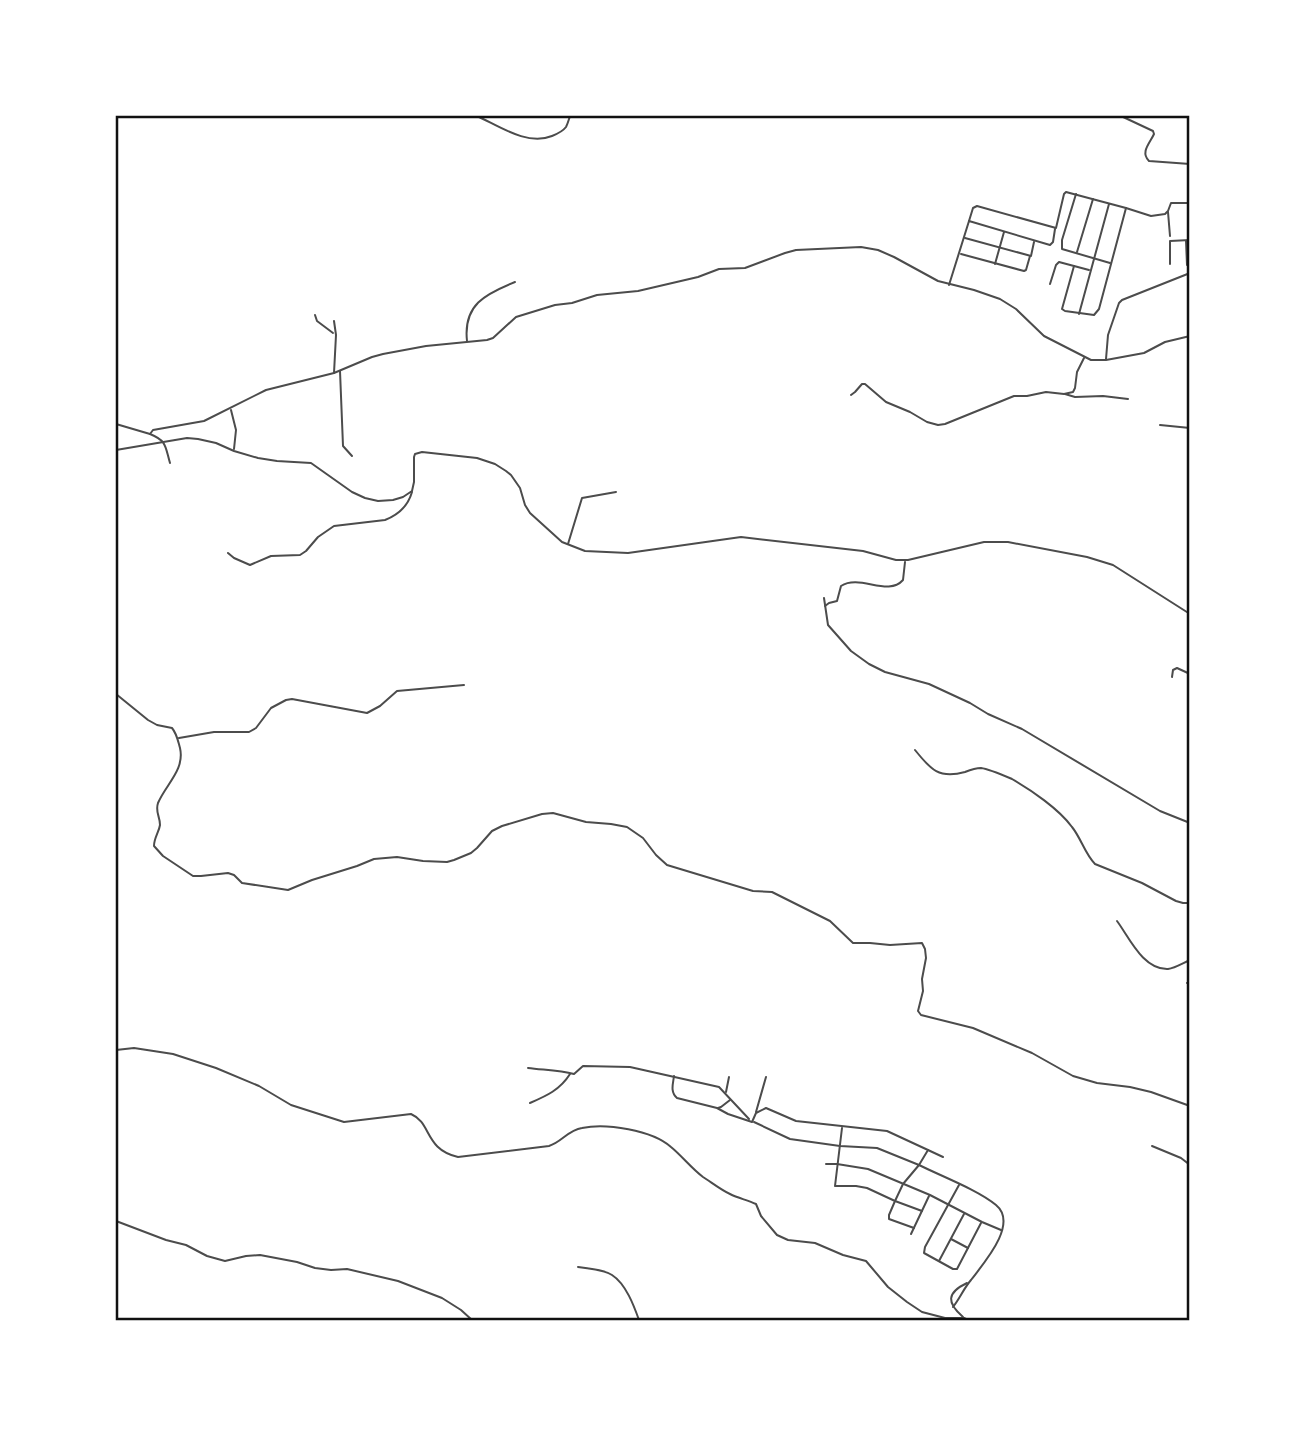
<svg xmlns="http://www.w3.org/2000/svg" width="1305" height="1436" viewBox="0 0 1305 1436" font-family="'Space Grotesk',sans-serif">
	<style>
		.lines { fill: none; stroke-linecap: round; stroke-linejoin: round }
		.minor { stroke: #4c4c4c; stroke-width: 2 }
		.tertiary { stroke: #4c4c4c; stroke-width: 2 }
		.neatline { fill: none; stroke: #111; stroke-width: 2.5 }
	</style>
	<rect width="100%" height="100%" fill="#fff"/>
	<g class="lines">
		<g class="minor">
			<path d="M477,116C499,126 527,146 552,136C557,134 563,131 566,127C568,123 569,119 570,116"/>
			<path d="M1121,116L1153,131L1154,134C1150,143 1140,152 1149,161L1190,164"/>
			<polyline points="1076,194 1062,240 1062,249 1110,263"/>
			<polyline points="1168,212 1170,236"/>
			<polyline points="969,221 973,208 977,206 1056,228 1064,194 1066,192 1126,208 1151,216 1165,214 1168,211 1171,203 1190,203"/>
			<polyline points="965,238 1031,256 1034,242"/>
			<polyline points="1186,241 1187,265"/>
			<polyline points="1077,252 1093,199"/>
			<polyline points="961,254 1024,271 1026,270 1030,256"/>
			<polyline points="995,264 1004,232"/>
			<polyline points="1170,264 1170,241 1190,240"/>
			<polyline points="1074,266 1062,309 1065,311 1094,315 1099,309 1126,208"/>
			<polyline points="1050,284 1056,265 1059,262 1089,270"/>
			<polyline points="949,285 969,221 1050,245 1053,242 1055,229"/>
			<polyline points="1079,314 1109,204"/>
			<polyline points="315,315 317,321 333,333"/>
			<polyline points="334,321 336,335 334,373"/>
			<path d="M467,341C463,305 485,294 515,282"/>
			<polyline points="1106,359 1108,335 1119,303 1122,300 1190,273"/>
			<polyline points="340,371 343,446 352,456"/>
			<polyline points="1065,394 1075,397 1103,396 1128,399"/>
			<polyline points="851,395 855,392 862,384 865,384 886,402 910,412 927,422 938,425 945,424 1014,396 1027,396 1046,392 1064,394 1073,392 1075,388 1077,372 1084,358"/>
			<polyline points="231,410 236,430 234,449"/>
			<polyline points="116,424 150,434"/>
			<polyline points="1160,425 1190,428"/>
			<polyline points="116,450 187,438 198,439 216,443 234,451 258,458 277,461 311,463 352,492 365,498 378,501 393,500 403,497 412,491 414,482 414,457 415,454 422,452 477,458 495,464 506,471 511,475 520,488 525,505 530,513 562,542 585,551 628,553 741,537 863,551 896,560 908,560 984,542 1008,542 1087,557 1113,565 1190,614"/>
			<path d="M170,463C165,446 167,441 150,434L153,430L204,421L266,390L334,373L372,357L383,354L426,346L487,340L493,338L516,317L555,305L572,303L597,295L638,291L698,277L719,269L745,268L785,253L796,250L861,247L878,250L894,257L938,281L974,290L1000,299L1016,309L1044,336L1091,360H1106L1144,353L1165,342L1190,336"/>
			<polyline points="568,544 582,498 616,492"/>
			<path d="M228,553L234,558L250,565L271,556L300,555L306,551L318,537L334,526L385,520C398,515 408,506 412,492"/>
			<polyline points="824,598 828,625 851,651 869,664 885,672 929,684 970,703 988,714 1022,729 1160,811 1190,823"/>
			<path d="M825,606L829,603L837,601L841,586C860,574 888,597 903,580L905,562"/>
			<polyline points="1172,677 1173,670 1177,668 1190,674"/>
			<path d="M116,694L148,720L157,725L172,728C177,734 178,741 180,748C185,770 166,784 158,803C155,812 160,816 160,825C159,832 154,838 154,846L163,856L193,876H201L228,873L234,875L242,883L288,890L312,880L357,866L374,859L397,857L423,861L447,862L454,860L471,853L477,848L492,831L502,826L542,814L553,813L586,822L611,824L627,827L643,838L656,855L667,865L753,891L772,892L830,921L853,943H870L890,945L922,943L925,949L926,958L922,979L923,991L918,1011L921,1015L973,1028L1032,1053L1073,1076L1097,1083L1130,1087L1151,1092L1190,1106"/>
			<polyline points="179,738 214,732 249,732 256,728 271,708 286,700 292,699 367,713 380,706 397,691 464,685"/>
			<path d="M915,750C931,770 939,779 965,772C970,770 976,768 981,768C989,769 1005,776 1012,779C1031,790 1059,809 1072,827C1081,838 1085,854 1095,864L1142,883L1176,901L1183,903H1190"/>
			<path d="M1117,921C1129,937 1143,970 1168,969C1175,968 1183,963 1190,960"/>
			<polyline points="1187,983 1190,982"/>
			<path d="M528,1068C543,1070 559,1070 574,1074L583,1066L630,1067L719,1087L749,1119"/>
			<path d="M674,1076C673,1084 670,1092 677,1098L717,1108L728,1114L752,1122L756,1113L766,1108L796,1121L887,1131L928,1150L919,1165C941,1176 978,1190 996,1205C1019,1224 983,1264 971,1280C964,1288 960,1298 953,1307"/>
			<polyline points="726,1092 729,1077"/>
			<path d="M530,1103C546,1096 560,1090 570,1074"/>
			<polyline points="718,1108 721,1107 730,1100"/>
			<polyline points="756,1112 766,1077"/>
			<polyline points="754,1122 790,1139 840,1146 877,1148 919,1165 903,1184 895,1201 922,1211"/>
			<polyline points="842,1128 835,1186 856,1186 867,1188 895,1201 889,1215 889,1219 914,1228"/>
			<polyline points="1152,1146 1181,1158 1190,1165"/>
			<polyline points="928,1150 943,1157"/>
			<polyline points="826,1164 837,1164 868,1169 930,1195 982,1222 1001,1230"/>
			<polyline points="959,1185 925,1247 924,1253 953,1269 957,1269 981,1223"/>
			<polyline points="116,1221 166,1240 186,1245 207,1256 225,1261 246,1256 260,1255 297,1262 315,1268 331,1270 347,1269 398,1281 442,1298 461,1310 472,1320"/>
			<polyline points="911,1234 929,1196"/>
			<polyline points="951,1239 968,1248"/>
			<polyline points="939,1261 964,1214"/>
			<path d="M578,1267C589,1269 603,1269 612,1275C626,1284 634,1306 639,1320"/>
			<path d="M963,1317C947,1303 946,1293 967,1283"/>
		</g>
		<path class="tertiary" d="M116,1050L134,1048L173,1054L216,1068L259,1086L291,1105L344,1122L411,1114C432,1123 424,1149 458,1157L549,1146C562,1142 568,1130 582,1128C606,1123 652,1130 671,1147C682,1156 691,1168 703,1177C711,1182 721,1190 730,1194C738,1198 747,1200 756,1204L761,1216L777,1235L788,1240L815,1243L843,1255L866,1261L888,1287L907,1302L922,1312L945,1318H964L968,1320"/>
	</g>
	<rect width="1305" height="1436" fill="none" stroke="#ffffff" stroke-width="234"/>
	<rect x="117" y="117" width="1071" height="1202" class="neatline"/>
</svg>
